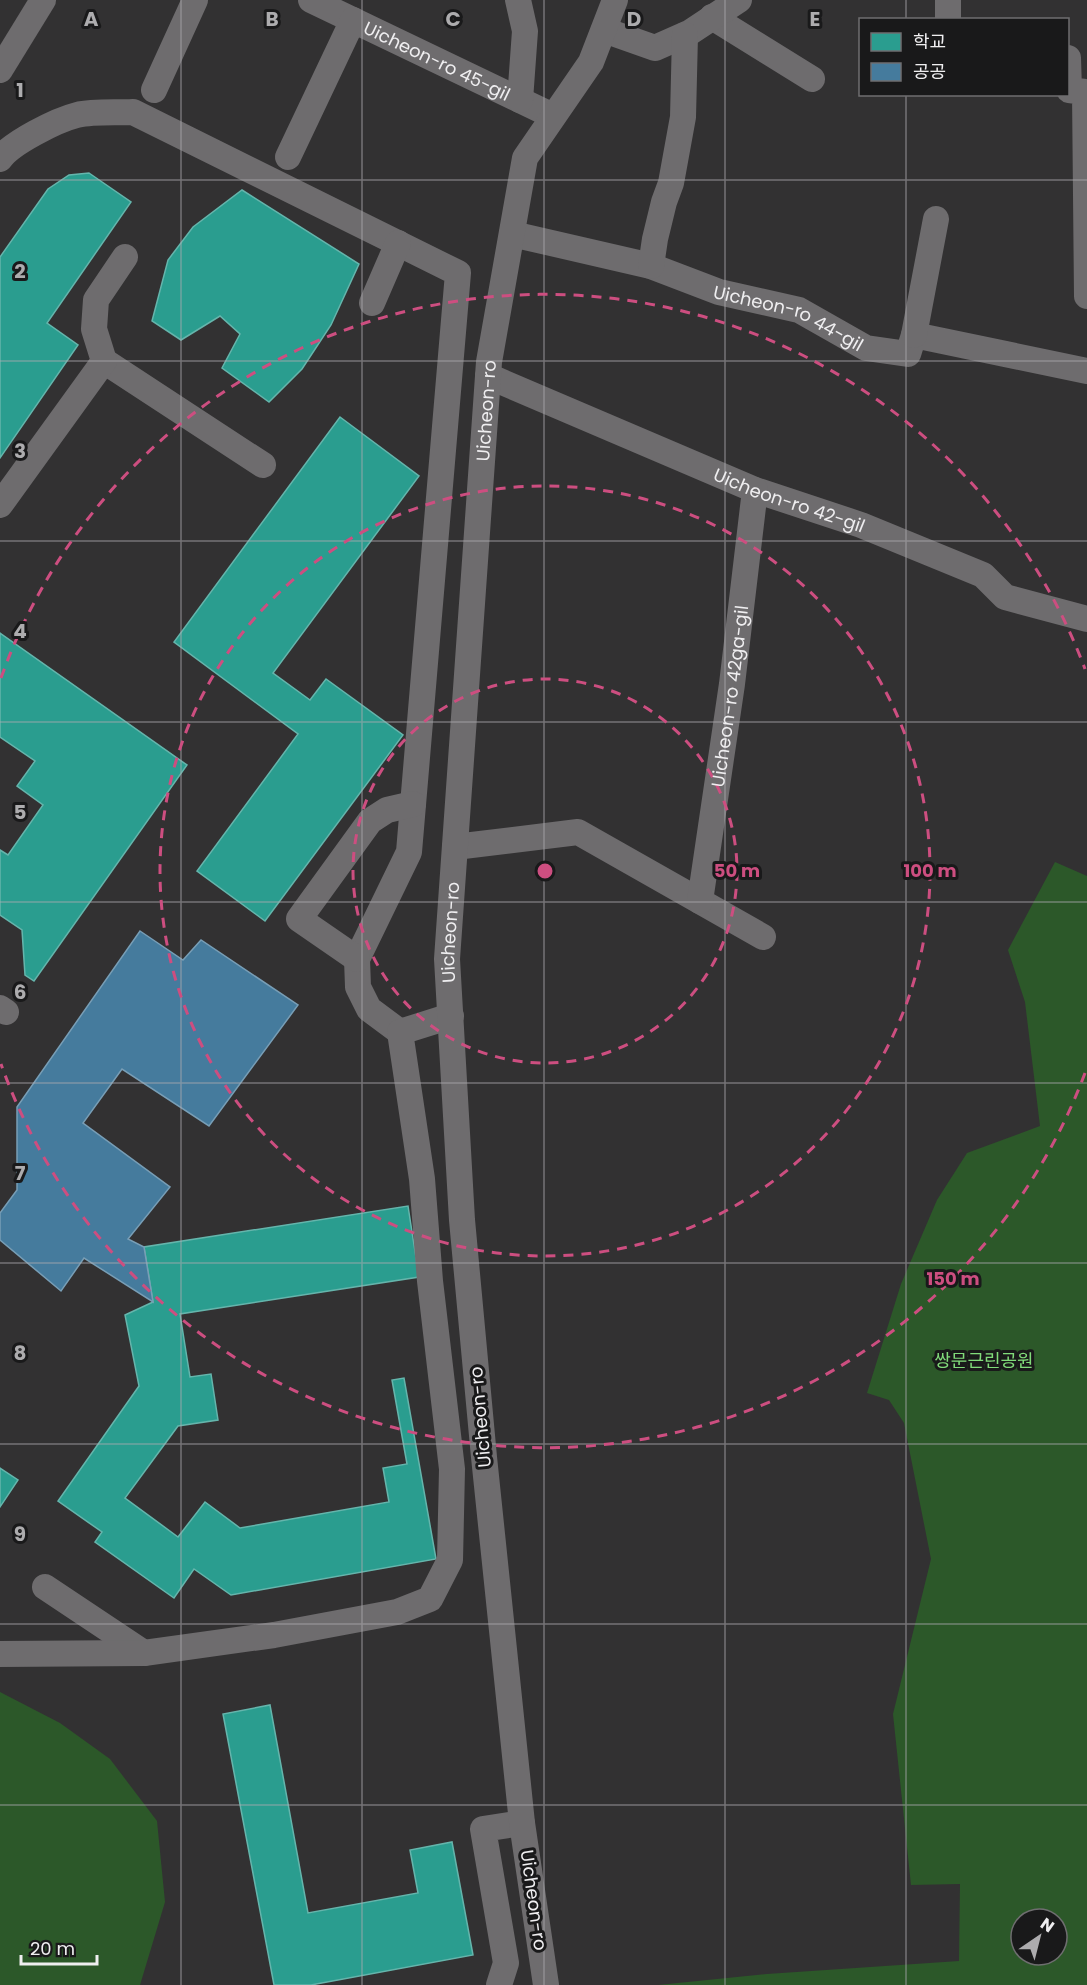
<svg xmlns="http://www.w3.org/2000/svg" width="1087" height="1985" viewBox="0 0 1087 1985" font-family="Poppins,'Noto Sans KR',sans-serif">
	<style>
		.green { fill: #2c5829; fill-rule: evenodd }
		.schools { fill: #2a9d8f; stroke: #65b5ac; stroke-width: 1.5 }
		.public { fill: #457b9d; stroke: #789eb6; stroke-width: 1.5 }
		.lines { fill: none; stroke-linecap: round; stroke-linejoin: round }
		.minor { stroke: #6e6c6e; stroke-width: 26 }
		.grid { fill: none; stroke: #adacae; stroke-width: 1.5; stroke-opacity: 0.55 }
		.ring { fill: none; stroke: #cd4e80; stroke-width: 3; stroke-dasharray: 10 8 }
		.labels { text-anchor: middle; dominant-baseline: central; stroke-width: 6; stroke-linejoin: round; paint-order: stroke }
		.street-label { font-size: 18px; fill: #efeef0; stroke: #19191a }
		.park-label { font-size: 18px; fill: #81db7a; stroke: #19191a }
		.grid-label { font-size: 20px; text-anchor: middle; font-weight: bold; fill: #adacae; stroke: #19191a; stroke-width: 6; stroke-linejoin: round; paint-order: stroke }
		.centre { fill: #cd4e80; stroke: #19191a; stroke-width: 3 }
		.ring-label { font-size: 18px; text-anchor: middle; font-weight: bold; fill: #cd4e80; stroke: #19191a; stroke-width: 6; stroke-linejoin: round; paint-order: stroke }
	</style>
	<rect width="100%" height="100%" fill="#323132"/>
	<g class="green">
		<path d="M1055,862L1087,876V1985H658L767,1974L959,1961L960,1884L911,1885L893,1714L931,1559L904,1423L889,1400L867,1393L901,1284L937,1200L967,1153L1040,1126L1025,1002L1008,950ZM1021,1919H1057V1955H1021Z"/>
		<polygon points="0,1692 60,1723 110,1759 157,1821 165,1902 140,1985 0,1985"/>
	</g>
	<g class="schools">
		<polygon points="89,173 131,202 47,323 78,345 0,458 0,257 48,189 69,175"/>
		<polygon points="242,190 359,264 331,325 302,369 269,402 222,368 240,334 220,316 181,340 152,321 168,260 193,227"/>
		<polygon points="340,417 419,476 273,673 310,700 326,679 403,735 265,921 197,871 298,734 174,642"/>
		<polygon points="0,633 187,765 34,981 25,975 22,930 0,915 0,850 8,855 43,805 17,786 35,761 0,737"/>
		<polygon points="408,1206 419,1277 180,1314 190,1377 211,1374 218,1420 178,1426 125,1498 178,1537 205,1502 240,1528 389,1502 383,1468 407,1464 392,1380 404,1378 436,1559 231,1595 194,1569 174,1598 95,1542 102,1532 58,1501 139,1386 125,1315 153,1302 144,1247"/>
		<polygon points="0,1468 18,1480 0,1507"/>
		<polygon points="270,1705 308,1913 418,1893 410,1850 452,1842 473,1955 311,1985 274,1985 223,1714"/>
	</g>
	<polygon class="public" points="140,931 183,960 201,940 298,1005 209,1126 122,1069 83,1123 170,1187 128,1239 144,1247 153,1302 84,1258 61,1291 0,1240 0,1213 17,1190 17,1107"/>
	<g class="lines">
		<g class="minor">
			<path id="s1" d="M311,0L553,116"/>
			<polyline points="518,0 525,31 520,100"/>
			<polyline points="948,0 948,20"/>
			<polyline points="712,17 812,79"/>
			<polyline points="604,30 655,48 689,33 739,0"/>
			<polyline points="1068,58 1069,90 1085,92 1087,296"/>
			<polyline points="0,70 43,0"/>
			<polyline points="154,90 195,0"/>
			<polyline points="288,157 353,20"/>
			<path d="M0,159C11,143 57,120 77,115C94,111 115,113 133,112L458,273L409,852L357,959L358,987L369,1009L400,1032"/>
			<path id="s2" d="M512,234L651,266L719,292L799,310L866,348L908,354L914,335L1087,371"/>
			<polyline points="651,266 655,239 664,202 671,183 683,117 685,35"/>
			<polyline points="372,303 398,243"/>
			<polyline points="914,335 936,219"/>
			<polyline points="104,361 263,465"/>
			<path id="s3" d="M488,376L755,490L861,525L983,575L1005,597L1087,619"/>
			<polyline points="0,505 104,361 94,329 96,300 125,257"/>
			<polyline points="455,847 578,832 763,937"/>
			<path id="s4" d="M700,901L732,684L755,490"/>
			<polyline points="357,959 299,919 370,821 387,810 413,804"/>
			<polyline points="0,1008 6,1012"/>
			<polyline points="45,1587 144,1653"/>
			<polyline points="0,1654 144,1653 274,1635 397,1612 430,1599 450,1560 452,1469 430,1281 422,1179 400,1032 451,1016"/>
			<polyline points="499,1985 506,1963 483,1829 522,1823"/>
			<path id="s5" d="M546,1985L522,1823L484,1457L462,1220L447,959L489,362L525,158L591,62L615,0"/>
		</g>
	</g>
	<path class="grid" d="M181,0V1985M362,0V1985M544,0V1985M725,0V1985M906,0V20M906,94V1985M0,180H1087M0,361H1087M0,541H1087M0,722H1087M0,902H1087M0,1083H1087M0,1263H1087M0,1444H1087M0,1624H1087M0,1805H1087"/>
	<g class="ring">
		<circle cx="545" cy="871" r="192"/>
		<circle cx="545" cy="871" r="385"/>
		<path d="M1085 1073A577 577 0 0 1 1 1064M1 678A577 577 0 0 1 1085 669"/>
	</g>
	<g class="labels">
		<g class="street-label">
			<text stroke="none"><textPath href="#s1" startOffset="140">Uicheon-ro 45-gil</textPath></text>
			<text stroke="none"><textPath href="#s2" startOffset="290">Uicheon-ro 44-gil</textPath></text>
			<text stroke="none"><textPath href="#s5" startOffset="1581">Uicheon-ro</textPath></text>
			<text stroke="none"><textPath href="#s3" startOffset="326">Uicheon-ro 42-gil</textPath></text>
			<text stroke="none"><textPath href="#s4" startOffset="207">Uicheon-ro 42ga-gil</textPath></text>
			<text stroke="none"><textPath href="#s5" startOffset="1058">Uicheon-ro</textPath></text>
			<text transform="translate(480 1417) rotate(-95)">Uicheon-ro</text>
			<text transform="translate(534 1900) rotate(82)">Uicheon-ro</text>
		</g>
		<g class="park-label">
			<text x="984" y="1360">쌍문근린공원</text>
		</g>
	</g>
	<g class="grid-label">
		<text x="91" y="26">A</text>
		<text x="272" y="26">B</text>
		<text x="453" y="26">C</text>
		<text x="634" y="26">D</text>
		<text x="815" y="26">E</text>
		<text x="20" y="97">1</text>
		<text x="20" y="278">2</text>
		<text x="20" y="458">3</text>
		<text x="20" y="638">4</text>
		<text x="20" y="819">5</text>
		<text x="20" y="999">6</text>
		<text x="20" y="1180">7</text>
		<text x="20" y="1360">8</text>
		<text x="20" y="1541">9</text>
	</g>
	<circle cx="545" cy="871" r="9" class="centre"/>
	<g class="ring-label">
		<text x="737" y="877">50 m</text>
		<text x="930" y="877">100 m</text>
		<text x="953" y="1285">150 m</text>
	</g>
	<rect x="859" y="18" width="210" height="78" fill="#19191a" stroke="#6f6e70" stroke-width="1.5"/>
	<rect x="871" y="33" width="30" height="18" fill="#2a9d8f" stroke="#6f6e70" stroke-width="1.5"/>
	<text x="913" y="48" font-size="18" fill="#efeef0">학교</text>
	<rect x="871" y="63" width="30" height="18" fill="#457b9d" stroke="#6f6e70" stroke-width="1.5"/>
	<text x="913" y="78" font-size="18" fill="#efeef0">공공</text>
	<g transform="translate(1039 1937) rotate(35)"><circle r="28" fill="#19191a" stroke="#6f6e70" stroke-width="1.5"/>
	<path d="M0-4.5L10 22L0 15L-10 22Z" fill="#adacae"/>
	<text y="-9" font-size="16" font-weight="bold" text-anchor="middle" fill="#efeef0">N</text>
	</g>
	<path d="M21 1955v9h76v-9" fill="none" stroke="#efeef0" stroke-width="3"/>
	<text x="30" y="1955" font-size="18" fill="#efeef0" stroke="#19191a" stroke-width="4.5" paint-order="stroke">20 m</text>
</svg>
